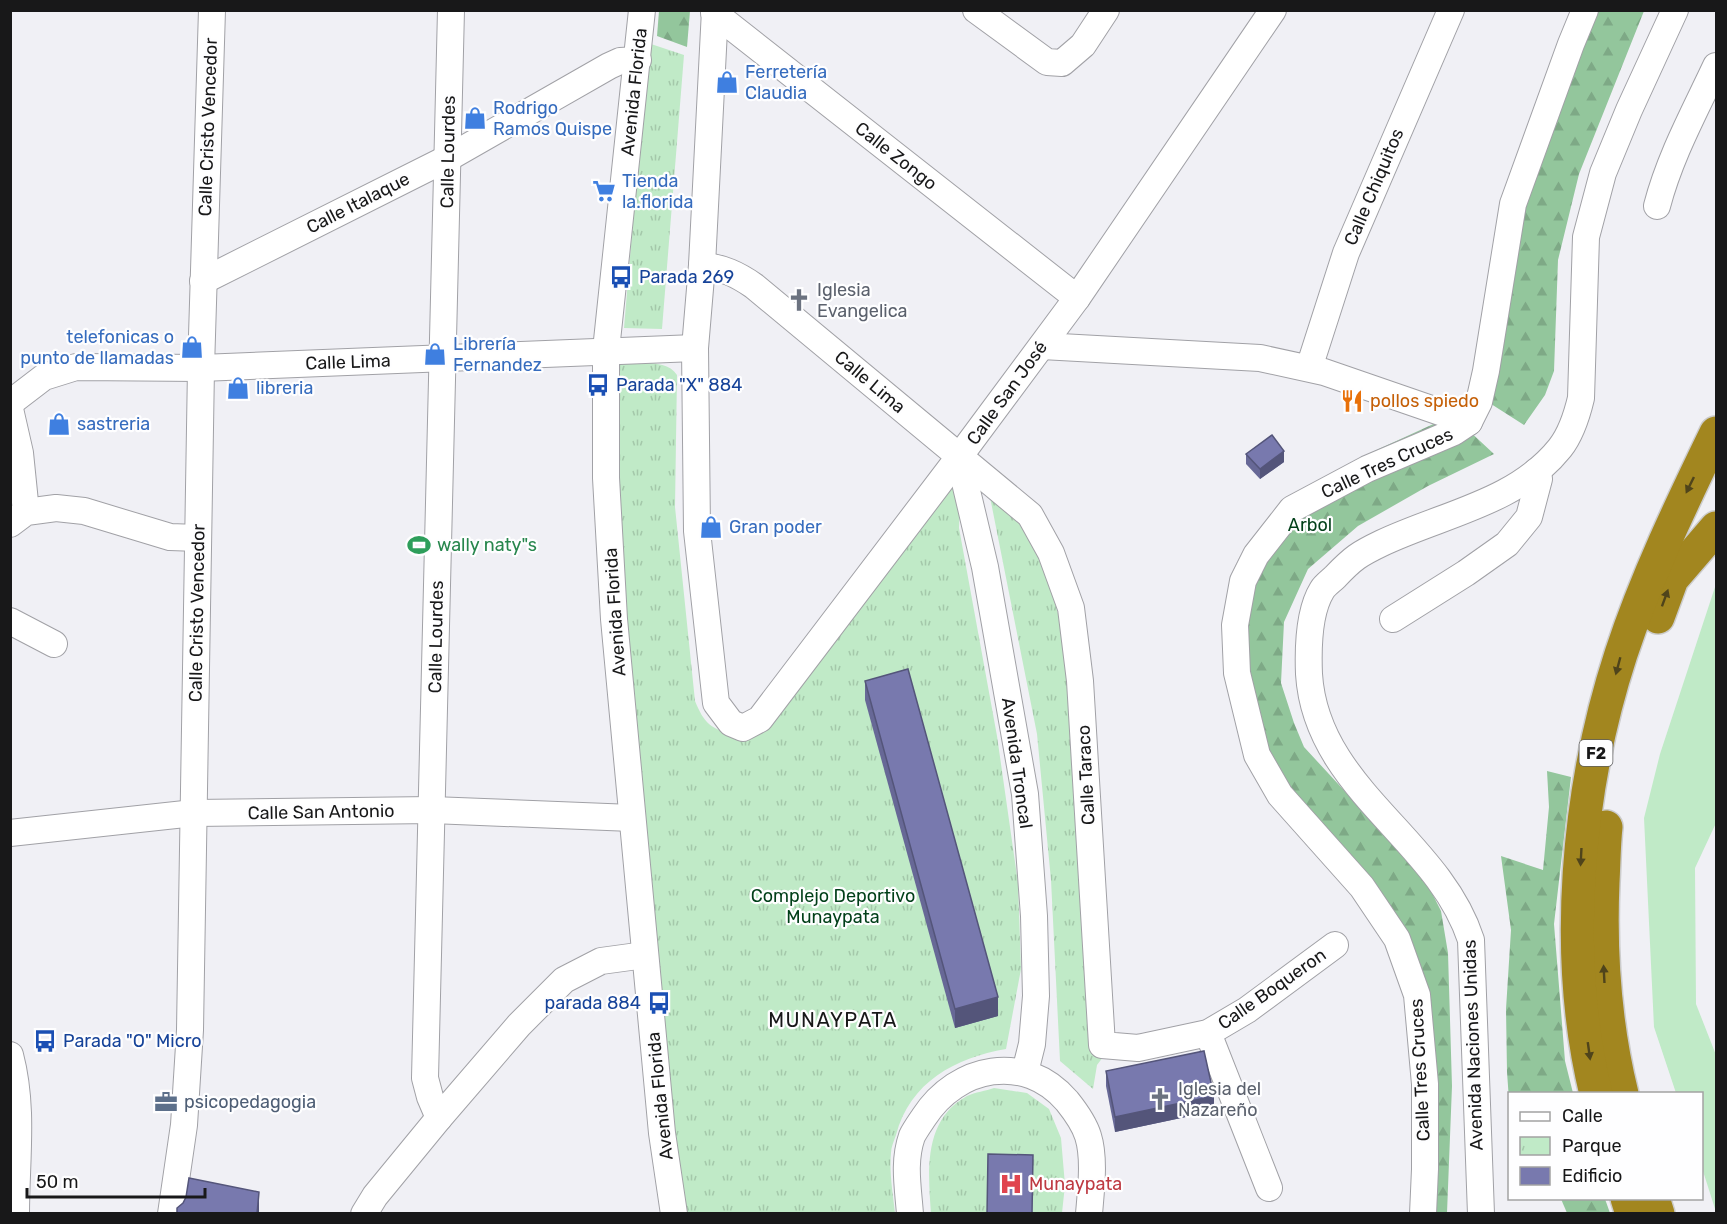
<svg xmlns="http://www.w3.org/2000/svg" width="1727" height="1224" viewBox="0 0 1727 1224" font-family="Rubik,sans-serif">
	<style>
		.grass { fill: #c0eac7 }
		.forest { fill: url(#forest-firs) }
		.park { fill: url(#park-tufts) }
		.lines { fill: none; stroke-linecap: round; stroke-linejoin: round }
		.minor-casing { stroke: #a1a1a6; stroke-width: 28 }
		.highway-casing { stroke: #ccc; stroke-width: 36 }
		.minor { stroke: #fff; stroke-width: 26 }
		.highway { stroke: #a2861f; stroke-width: 33 }
		.wall { fill: #676896 }
		.shaded-wall { fill: #54557a }
		.building { fill: #7879ae; stroke: #54557a; stroke-width: 1.5 }
		.oneway { fill: #4f441b }
		.labels { text-anchor: middle; dominant-baseline: central; stroke-width: 4.5; stroke-linejoin: round; paint-order: stroke }
		.shield { fill: #fefeff; stroke: #5d5d5e; stroke-width: 1.5 }
		.shield-label { font-size: 16px; font-weight: bold; fill: #181819 }
		.shop-label { font-size: 18px; fill: #366cbe; stroke: #fefeff; text-anchor: start }
		.street-label { font-size: 18px; fill: #181819; stroke: #fefeff }
		.transit-label { font-size: 18px; fill: #164399; stroke: #fefeff; text-anchor: start }
		.worship-label { font-size: 18px; fill: #5b616d; stroke: #fefeff; text-anchor: start }
		.food-label { font-size: 18px; fill: #c56008; stroke: #fefeff; text-anchor: start }
		.park-label { font-size: 18px; fill: #003f18; stroke: #fefeff }
		.leisure-label { font-size: 18px; fill: #27864d; stroke: #fefeff; text-anchor: start }
		.service-label { font-size: 18px; fill: #4e5e75; stroke: #fefeff; text-anchor: start }
		.health-label { font-size: 18px; fill: #be3a42; stroke: #fefeff; text-anchor: start }
		.neighbourhood-label { font-size: 20px; letter-spacing: 1.5px; fill: #181819; stroke: #fefeff }
	</style>
	<defs>
		<pattern id="forest-firs" width="22" height="20" patternUnits="userSpaceOnUse" patternTransform="scale(1.5)"><rect width="22" height="20" fill="#93c69c"/><path d="M5 1l3.5 6h-7zM16 11l3.5 6h-7z" fill="#7ea986"/></pattern>
		<pattern id="park-tufts" width="24" height="20" patternUnits="userSpaceOnUse" patternTransform="scale(1.5)"><rect width="24" height="20" fill="#c0eac7"/><path d="M3 7l-1-3M5 7V3M7 7l1-3M15 17l-1-3M17 17v-4M19 17l1-3" fill="none" stroke="#a4c8aa"/></pattern>
	</defs>
	<rect width="100%" height="100%" fill="#f0f0f5"/>
	<polygon class="grass" points="1716,584 1716,823 1695,868 1696,1004 1716,1055 1716,1212 1702,1168 1702,1094 1676,1093 1654,1027 1644,818 1660,754"/>
	<g class="forest">
		<polygon points="659,11 690,11 687,47 657,36"/>
		<polygon points="1587,11 1644,11 1579,174 1558,260 1554,371 1545,395 1524,425 1477,395 1521,199"/>
		<polygon points="1440,421 1466,428 1494,454 1428,486 1358,526 1308,569 1284,622 1281,683 1294,723 1304,747 1424,877 1441,911 1448,953 1452,1086 1447,1213 1415,1213 1419,1085 1407,967 1280,794 1232,672 1248,551 1290,501 1370,453"/>
		<polygon points="1547,771 1571,777 1554,924 1565,1061 1573,1093 1510,1094 1509,1100 1507,1072 1506,1009 1511,930 1501,856 1543,870 1549,807"/>
		<polygon points="1561,1199 1605,1199 1610,1213 1567,1213"/>
	</g>
	<g class="park">
		<polygon points="648,43 684,55 662,329 624,328"/>
		<path d="M623,363C640,364 667,359 677,375L675,507L695,701C704,723 711,730 735,734L961,473L959,528L997,736L1018,883L1021,969L1006,1049C955,1058 910,1082 896,1135C894,1141 891,1147 891,1153C889,1172 893,1194 895,1213H683L659,1062L618,544L616,367Z"/>
		<polygon points="989,492 1032,525 1064,634 1106,1053 1097,1065 1093,1089 1060,1061 1051,880 1037,734"/>
		<path d="M994,1088L1027,1093L1049,1109L1061,1138L1065,1185L1062,1213L931,1214C928,1171 923,1120 967,1096C975,1092 986,1091 994,1088Z"/>
	</g>
	<g class="lines">
		<g class="minor-casing">
			<g id="minor">
				<polyline points="642,10 606,350 606,478 614,619 662,1133 674,1214"/>
				<polyline points="715,10 702,265 695,348 697,531 716,703 731,723 743,728 760,719 959,457 1077,298 1273,10"/>
				<polyline points="720,10 714,13 1077,298"/>
				<polyline points="976,10 1047,62 1062,63 1083,45 1106,10"/>
				<path d="M1657,206C1670,156 1695,111 1716,66"/>
				<path d="M702,265C723,268 737,274 754,286L1030,515L1051,553L1071,608L1080,681L1102,1045L1138,1048L1208,1033L1247,1010L1335,945"/>
				<polyline points="203,281 448,158 609,66 620,61 638,60"/>
				<polyline points="1042,346 1260,358 1324,372 1469,422"/>
				<polyline points="1309,368 1346,253 1451,10"/>
				<polyline points="10,403 44,377 76,367 201,368 695,348"/>
				<polyline points="10,409 20,453 26,512"/>
				<polyline points="959,457 985,567 1025,794 1034,916 1036,996 1032,1044 1025,1072"/>
				<polyline points="10,524 26,512 56,508 84,511 170,537 198,538"/>
				<polyline points="1393,619 1466,573 1507,544 1529,517 1539,479 1537,471"/>
				<polyline points="10,621 54,644"/>
				<polyline points="10,833 194,813 432,810 632,818"/>
				<polyline points="1208,1033 1269,1188"/>
				<path d="M10,1055C24,1108 16,1160 16,1214"/>
				<polyline points="439,1118 430,1097 425,1078 451,10"/>
				<polyline points="171,1214 184,1125 190,1030 201,368 212,10"/>
				<polyline points="364,1214 375,1196 439,1118 519,1025 564,980 601,961 645,955"/>
				<path d="M910,1214C908,1187 903,1162 912,1136C915,1130 920,1123 924,1117C957,1066 1025,1052 1067,1101C1075,1111 1084,1123 1088,1136C1095,1158 1091,1190 1089,1214"/>
				<polyline points="1423,1214 1425,1169 1425,1084 1417,995 1397,939 1362,887 1280,795 1257,755 1237,673 1235,625 1243,581 1256,555 1292,509 1367,469 1454,432 1469,422 1479,402 1486,371 1513,204 1571,44 1585,10"/>
				<path d="M1481,1214L1471,940C1438,838 1316,789 1309,674C1308,649 1309,611 1322,590C1325,585 1331,581 1335,577C1353,558 1359,554 1382,543C1443,514 1516,503 1560,448C1571,434 1577,415 1581,398L1586,237L1603,173L1629,110L1675,10"/>
			</g>
		</g>
		<g class="highway-casing">
			<g id="highway">
				<polyline points="1658,617 1672,579 1716,528"/>
				<path d="M1606,827C1604,845 1604,864 1603,882C1600,953 1605,1025 1622,1094"/>
				<path d="M1596,1094C1562,955 1577,789 1621,654C1646,578 1681,505 1716,433"/>
				<polyline points="1627,1198 1632,1214"/>
				<polyline points="1653,1198 1658,1214"/>
			</g>
		</g>
		<use href="#minor" class="minor"/>
		<use href="#highway" class="highway"/>
	</g>
	<g class="wall">
		<polygon points="1246,454 1284,462 1260,479 1246,464"/>
		<polygon points="865,681 998,1016 955,1028 865,700"/>
		<polygon points="1106,1071 1214,1111 1115,1132 1106,1086"/>
	</g>
	<g class="shaded-wall">
		<polygon points="1284,451 1284,462 1260,479 1260,469"/>
		<polygon points="998,997 998,1016 955,1028 955,1009"/>
		<polygon points="1214,1096 1214,1111 1115,1132 1115,1117"/>
		<polygon points="259,1192 259,1214 257,1214"/>
	</g>
	<g class="building">
		<polygon points="1272,435 1284,451 1260,469 1246,454"/>
		<polygon points="908,669 998,997 955,1009 865,681"/>
		<polygon points="1204,1051 1214,1096 1115,1117 1106,1071"/>
		<polygon points="988,1154 1033,1155 1032,1214 987,1214"/>
		<polygon points="189,1178 259,1192 257,1214 177,1214 177,1208 183,1203 186,1197"/>
	</g>
	<defs><path id="oneway-solid" d="M-6-.8H1V-3.2L6.5 0L1 3.2V.8H-6Z" transform="scale(1.5)"/></defs>
	<g class="oneway">
		<use href="#oneway-solid" transform="translate(1690 485) rotate(116)"/>
		<use href="#oneway-solid" transform="translate(1665 598) rotate(-70)"/>
		<use href="#oneway-solid" transform="translate(1618 666) rotate(105)"/>
		<use href="#oneway-solid" transform="translate(1581 857) rotate(93)"/>
		<use href="#oneway-solid" transform="translate(1604 974) rotate(-93)"/>
		<use href="#oneway-solid" transform="translate(1589 1051) rotate(82)"/>
	</g>
	<defs>
		<g id="shop-bare" transform="scale(1.8)"><path d="M-5-2.5h2.3a2.7 3.5 0 0 1 5.4 0H5L5.5 6h-11ZM-1.5-2.5h3a1.5 2.3 0 0 0-3 0Z" fill="#3f7fe0" stroke="#fefeff" stroke-width="2.5" paint-order="stroke"/></g>
		<g id="supermarket-bare" transform="scale(1.8)"><path d="M-6-5.5h2.5l.6 2H6L4.5 2H-2.5L-4.4-4H-6ZM-1.5 3.2a1.3 1.3 0 1 0 .1 0ZM3 3.2a1.3 1.3 0 1 0 .1 0Z" fill="#3f7fe0" stroke="#fefeff" stroke-width="2.5" paint-order="stroke"/></g>
		<g id="bus-bare" transform="scale(1.8)"><path d="M-5-6H5V4H4V6H2V4H-2V6H-4V4H-5ZM-3.5-4V0h7V-4ZM-3.5 1.2v1.5H-2V1.2ZM2 1.2v1.5H3.5V1.2Z" fill="#1a4fb4" stroke="#fefeff" stroke-width="2.5" paint-order="stroke"/></g>
		<g id="church-bare" transform="scale(1.8)"><path d="M-1.2-6h2.4v3.5h3.3v2.4h-3.3V6h-2.4V-.1h-3.3v-2.4h3.3Z" fill="#6b7280" stroke="#fefeff" stroke-width="2.5" paint-order="stroke"/></g>
		<g id="restaurant-bare" transform="scale(1.8)"><path d="M-5-6h1v4h1v-4h1v4h1v-4h1v5L-1.5 .5V6h-2V.5L-5-1ZM5-6V6H3V1.5H1.5Q1.5-4 5-6Z" fill="#e8710a" stroke="#fefeff" stroke-width="2.5" paint-order="stroke"/></g>
		<g id="stadium-bare" transform="scale(1.8)"><path d="M0-5a6.5 5 0 1 0 0 10a6.5 5 0 1 0 0-10ZM-3.5-1.8h7v3.6h-7Z" fill="#2e9e5b" stroke="#fefeff" stroke-width="2.5" paint-order="stroke"/></g>
		<g id="office-bare" transform="scale(1.8)"><path d="M-6-3h4V-5.5h4V-3h4V5H-6ZM-1-4.5V-3h2v-1.5ZM-6 0V1H6V0Z" fill="#5c6f8a" stroke="#fefeff" stroke-width="2.5" paint-order="stroke"/></g>
		<g id="hospital-bare" transform="scale(1.8)"><path d="M-5-5h3v3.5h4V-5h3V5h-3V1.5h-4V5h-3Z" fill="#e0444e" stroke="#fefeff" stroke-width="2.5" paint-order="stroke"/></g>
	</defs>
	<g fill-rule="evenodd">
		<use href="#shop-bare" x="727" y="82"/>
		<use href="#shop-bare" x="475" y="118"/>
		<use href="#supermarket-bare" x="604" y="191"/>
		<use href="#bus-bare" x="621" y="277"/>
		<use href="#church-bare" x="799" y="300"/>
		<use href="#shop-bare" x="192" y="347"/>
		<use href="#shop-bare" x="435" y="354"/>
		<use href="#bus-bare" x="598" y="385"/>
		<use href="#shop-bare" x="238" y="388"/>
		<use href="#restaurant-bare" x="1352" y="401"/>
		<use href="#shop-bare" x="59" y="424"/>
		<use href="#shop-bare" x="711" y="527"/>
		<use href="#stadium-bare" x="419" y="545"/>
		<use href="#bus-bare" x="659" y="1003"/>
		<use href="#bus-bare" x="45" y="1041"/>
		<use href="#church-bare" x="1160" y="1099"/>
		<use href="#office-bare" x="166" y="1102"/>
		<use href="#hospital-bare" x="1011" y="1184"/>
	</g>
	<g class="labels">
		<rect class="shield" x="1579.5" y="740" width="33" height="26" rx="4.5"/>
		<g class="shield-label">
			<text x="1596" y="753">F2</text>
		</g>
		<g class="shop-label">
			<text x="745" y="72">Ferretería<tspan x="745" dy="21">Claudia</tspan></text>
			<text x="493" y="108">Rodrigo<tspan x="493" dy="21">Ramos Quispe</tspan></text>
			<text x="622" y="181">Tienda<tspan x="622" dy="21">la.florida</tspan></text>
			<text x="174" y="337" text-anchor="end">telefonicas o<tspan x="174" dy="21">punto de llamadas</tspan></text>
			<text x="453" y="344">Librería<tspan x="453" dy="21">Fernandez</tspan></text>
			<text x="256" y="388">libreria</text>
			<text x="77" y="424">sastreria</text>
			<text x="729" y="527">Gran poder</text>
		</g>
		<g class="street-label">
			<text transform="translate(634 92) rotate(-84)">Avenida Florida</text>
			<text transform="translate(208 127) rotate(-88)">Calle Cristo Vencedor</text>
			<text transform="translate(448 152) rotate(-89)">Calle Lourdes</text>
			<text transform="translate(896 156) rotate(38)">Calle Zongo</text>
			<text transform="translate(1374 187) rotate(-67)">Calle Chiquitos</text>
			<text transform="translate(358 203) rotate(-27)">Calle Italaque</text>
			<text transform="translate(348 362) rotate(-2)">Calle Lima</text>
			<text transform="translate(870 382) rotate(40)">Calle Lima</text>
			<text transform="translate(1007 393) rotate(-54)">Calle San José</text>
			<text transform="translate(1387 463) rotate(-25)">Calle Tres Cruces</text>
			<text transform="translate(615 612) rotate(-94)">Avenida Florida</text>
			<text transform="translate(197 613) rotate(-89)">Calle Cristo Vencedor</text>
			<text transform="translate(436 637) rotate(-89)">Calle Lourdes</text>
			<text transform="translate(1017 763) rotate(82)">Avenida Troncal</text>
			<text transform="translate(1086 775) rotate(-93)">Calle Taraco</text>
			<text transform="translate(321 812) rotate(-1)">Calle San Antonio</text>
			<text transform="translate(1272 989) rotate(-35)">Calle Boqueron</text>
			<text transform="translate(1473 1045) rotate(-92)">Avenida Naciones Unidas</text>
			<text transform="translate(1420 1070) rotate(-93)">Calle Tres Cruces</text>
			<text transform="translate(660 1096) rotate(-96)">Avenida Florida</text>
		</g>
		<g class="transit-label">
			<text x="639" y="277">Parada 269</text>
			<text x="616" y="385">Parada "X" 884</text>
			<text x="641" y="1003" text-anchor="end">parada 884</text>
			<text x="63" y="1041">Parada "O" Micro</text>
		</g>
		<g class="worship-label">
			<text x="817" y="290">Iglesia<tspan x="817" dy="21">Evangelica</tspan></text>
			<text x="1178" y="1089">Iglesia del<tspan x="1178" dy="21">Nazareño</tspan></text>
		</g>
		<g class="food-label">
			<text x="1370" y="401">pollos spiedo</text>
		</g>
		<g class="park-label">
			<text x="1310" y="525">Arbol</text>
			<text x="833" y="896">Complejo Deportivo<tspan x="833" dy="21">Munaypata</tspan></text>
		</g>
		<g class="leisure-label">
			<text x="437" y="545">wally naty"s</text>
		</g>
		<g class="service-label">
			<text x="184" y="1102">psicopedagogia</text>
		</g>
		<g class="health-label">
			<text x="1029" y="1184">Munaypata</text>
		</g>
		<g class="neighbourhood-label">
			<text x="833" y="1020">MUNAYPATA</text>
		</g>
	</g>
	<rect width="1727" height="1224" fill="none" stroke="#181819" stroke-width="24"/>
	<rect x="1508" y="1092" width="195" height="108" fill="#fefeff" stroke="#a2a2a3" stroke-width="1.5"/>
	<rect x="1520" y="1112" width="30" height="9" fill="#ffffff" stroke="#a2a2a3" stroke-width="1.5"/>
	<text x="1562" y="1122" font-size="18" fill="#181819">Calle</text>
	<rect x="1520" y="1137" width="30" height="18" fill="url(#park-tufts)" stroke="#a2a2a3" stroke-width="1.5"/>
	<text x="1562" y="1152" font-size="18" fill="#181819">Parque</text>
	<rect x="1520" y="1167" width="30" height="18" fill="#7879ae" stroke="#a2a2a3" stroke-width="1.5"/>
	<text x="1562" y="1182" font-size="18" fill="#181819">Edificio</text>
	<path d="M27 1188v9h178v-9" fill="none" stroke="#181819" stroke-width="3"/>
	<text x="36" y="1188" font-size="18" fill="#181819" stroke="#fefeff" stroke-width="4.5" paint-order="stroke">50 m</text>
</svg>
